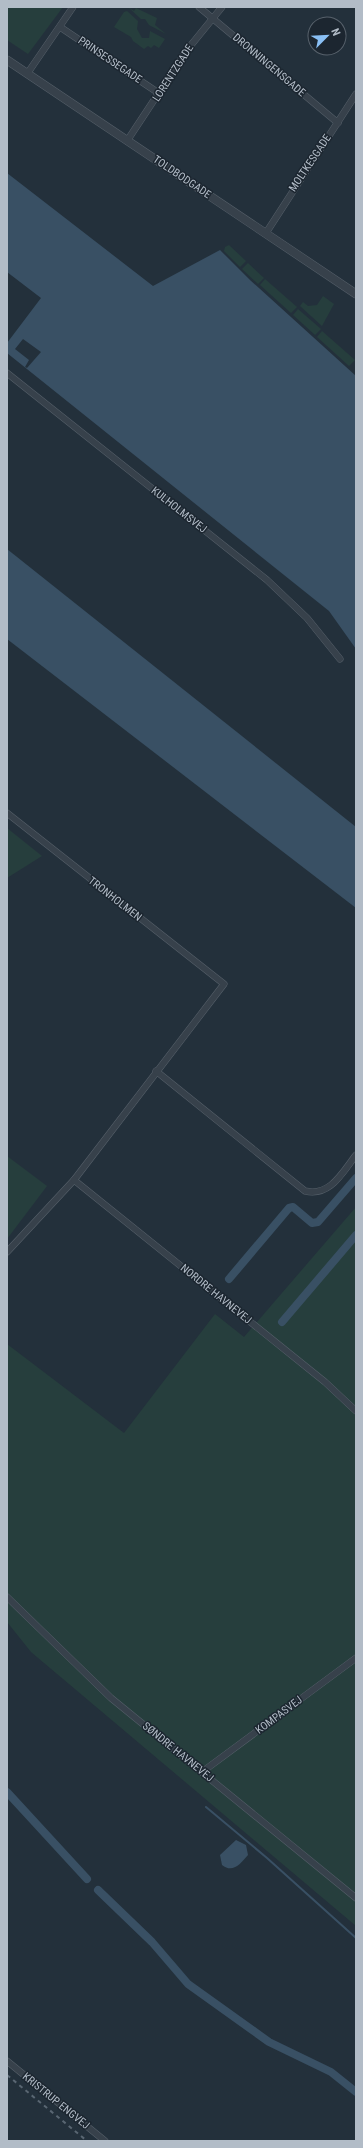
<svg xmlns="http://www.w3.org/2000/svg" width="363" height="2148" viewBox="0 0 363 2148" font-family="'Roboto Condensed',sans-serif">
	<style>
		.green { fill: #263e3d }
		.water { fill: #395064 }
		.pier { fill: #23303b }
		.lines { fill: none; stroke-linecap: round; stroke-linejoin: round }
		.stream { stroke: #395064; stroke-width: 2 }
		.canal { stroke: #395064; stroke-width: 8 }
		.minor-casing { stroke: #555f69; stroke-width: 7 }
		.tertiary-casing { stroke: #555f69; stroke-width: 9 }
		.minor { stroke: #37414b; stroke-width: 6 }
		.tertiary { stroke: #37414b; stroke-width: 8 }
		.rail { stroke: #596672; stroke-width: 2; stroke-dasharray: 4 4; stroke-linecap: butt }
		.labels { text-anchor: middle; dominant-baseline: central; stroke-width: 3; stroke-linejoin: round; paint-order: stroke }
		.street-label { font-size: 11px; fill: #b2bcc7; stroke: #1c2630 }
	</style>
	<rect width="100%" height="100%" fill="#23303b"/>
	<g class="green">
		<polygon points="7,7 63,7 28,54 7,40"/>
		<polygon points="128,7 134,11 136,8 157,18 155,25 166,34 149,25 145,19 141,19"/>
		<polygon points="127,11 138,21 137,29 142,38 149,38 150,31 165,39 159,48 154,45 151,48 148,46 144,49 133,41 131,37 114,27 124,12"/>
		<polygon points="229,245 246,261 240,267 224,251 225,247"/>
		<polygon points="248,263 264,278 258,284 242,269"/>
		<polygon points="265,279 297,307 291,313 260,285"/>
		<polygon points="323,296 334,304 322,326 300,306 303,302 308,306 317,305"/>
		<polygon points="298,309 321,329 315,335 293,315"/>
		<polygon points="322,331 355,360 349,366 317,337"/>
		<polygon points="7,828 42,856 7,878"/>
		<polygon points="7,1156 47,1186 7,1239"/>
		<polygon points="356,1207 356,1926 31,1652 7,1622 7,1344 124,1433 215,1314 244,1337"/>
	</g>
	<g class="water">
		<polygon points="7,173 153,286 220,250 250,280 356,376 356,649 329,611 7,353 7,343 41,298 7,272"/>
		<polygon points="7,549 356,827 356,908 7,639"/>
		<path d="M236,1840L246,1845L248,1855C241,1863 233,1874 222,1865L220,1855Z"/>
	</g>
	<polygon class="pier" points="23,339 41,352 27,368 25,367 29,360 15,349"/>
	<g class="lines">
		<polyline class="stream" points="206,1807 267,1858 356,1938"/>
		<g class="canal">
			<polyline points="229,1279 289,1208 293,1207 312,1223 318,1222 356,1178"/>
			<polyline points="282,1322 356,1235"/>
			<polyline points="7,1792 87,1879"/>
			<polyline points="98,1890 152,1942 188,1984 269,2042 331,2072 356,2092"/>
		</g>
		<g class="minor-casing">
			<g id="minor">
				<polyline points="199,7 338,123"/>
				<polyline points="60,27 160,94"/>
				<polyline points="27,74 73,7"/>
				<polyline points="127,141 187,50 222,7"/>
				<polyline points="266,233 356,94"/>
				<polyline points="7,373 267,580 307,618 340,659"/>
				<polyline points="7,813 224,984 74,1180 7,1252"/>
				<path d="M156,1071L305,1191C330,1197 342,1173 356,1155"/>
				<polyline points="74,1180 325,1382 356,1411"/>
				<polyline points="7,1597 111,1698 356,1898"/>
				<polyline points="202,1772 356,1658"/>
				<polyline points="7,2061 105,2141"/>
			</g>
		</g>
		<g class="tertiary-casing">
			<polyline id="tertiary" points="7,60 356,294"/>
		</g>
		<use href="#minor" class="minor"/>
		<use href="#tertiary" class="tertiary"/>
		<polyline class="rail" points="7,2075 87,2141"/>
	</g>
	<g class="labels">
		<g class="street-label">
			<text transform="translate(110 60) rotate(34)">PRINSESSEGADE</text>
			<text transform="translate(269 65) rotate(40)">DRONNINGENSGADE</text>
			<text transform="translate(173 73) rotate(-57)">LORENTZGADE</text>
			<text transform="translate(310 163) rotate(-56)">MOLTKESGADE</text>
			<text transform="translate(182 177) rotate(34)">TOLDBODGADE</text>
			<text transform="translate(179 510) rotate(38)">KULHOLMSVEJ</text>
			<text transform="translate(115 899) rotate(38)">TRONHOLMEN</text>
			<text transform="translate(216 1294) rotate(39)">NORDRE HAVNEVEJ</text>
			<text transform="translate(279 1715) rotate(-37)">KOMPASVEJ</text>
			<text transform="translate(178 1752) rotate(39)">SØNDRE HAVNEVEJ</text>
			<text transform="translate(56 2101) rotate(39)">KRISTRUP ENGVEJ</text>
		</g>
	</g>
	<rect width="363" height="2148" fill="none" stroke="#b2bcc7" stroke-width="16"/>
	<g transform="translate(327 36) rotate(66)"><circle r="19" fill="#1c2630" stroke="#58626c"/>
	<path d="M0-3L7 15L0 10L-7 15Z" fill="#89bff4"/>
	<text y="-6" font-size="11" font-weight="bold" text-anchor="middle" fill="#b2bcc7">N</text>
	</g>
</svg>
